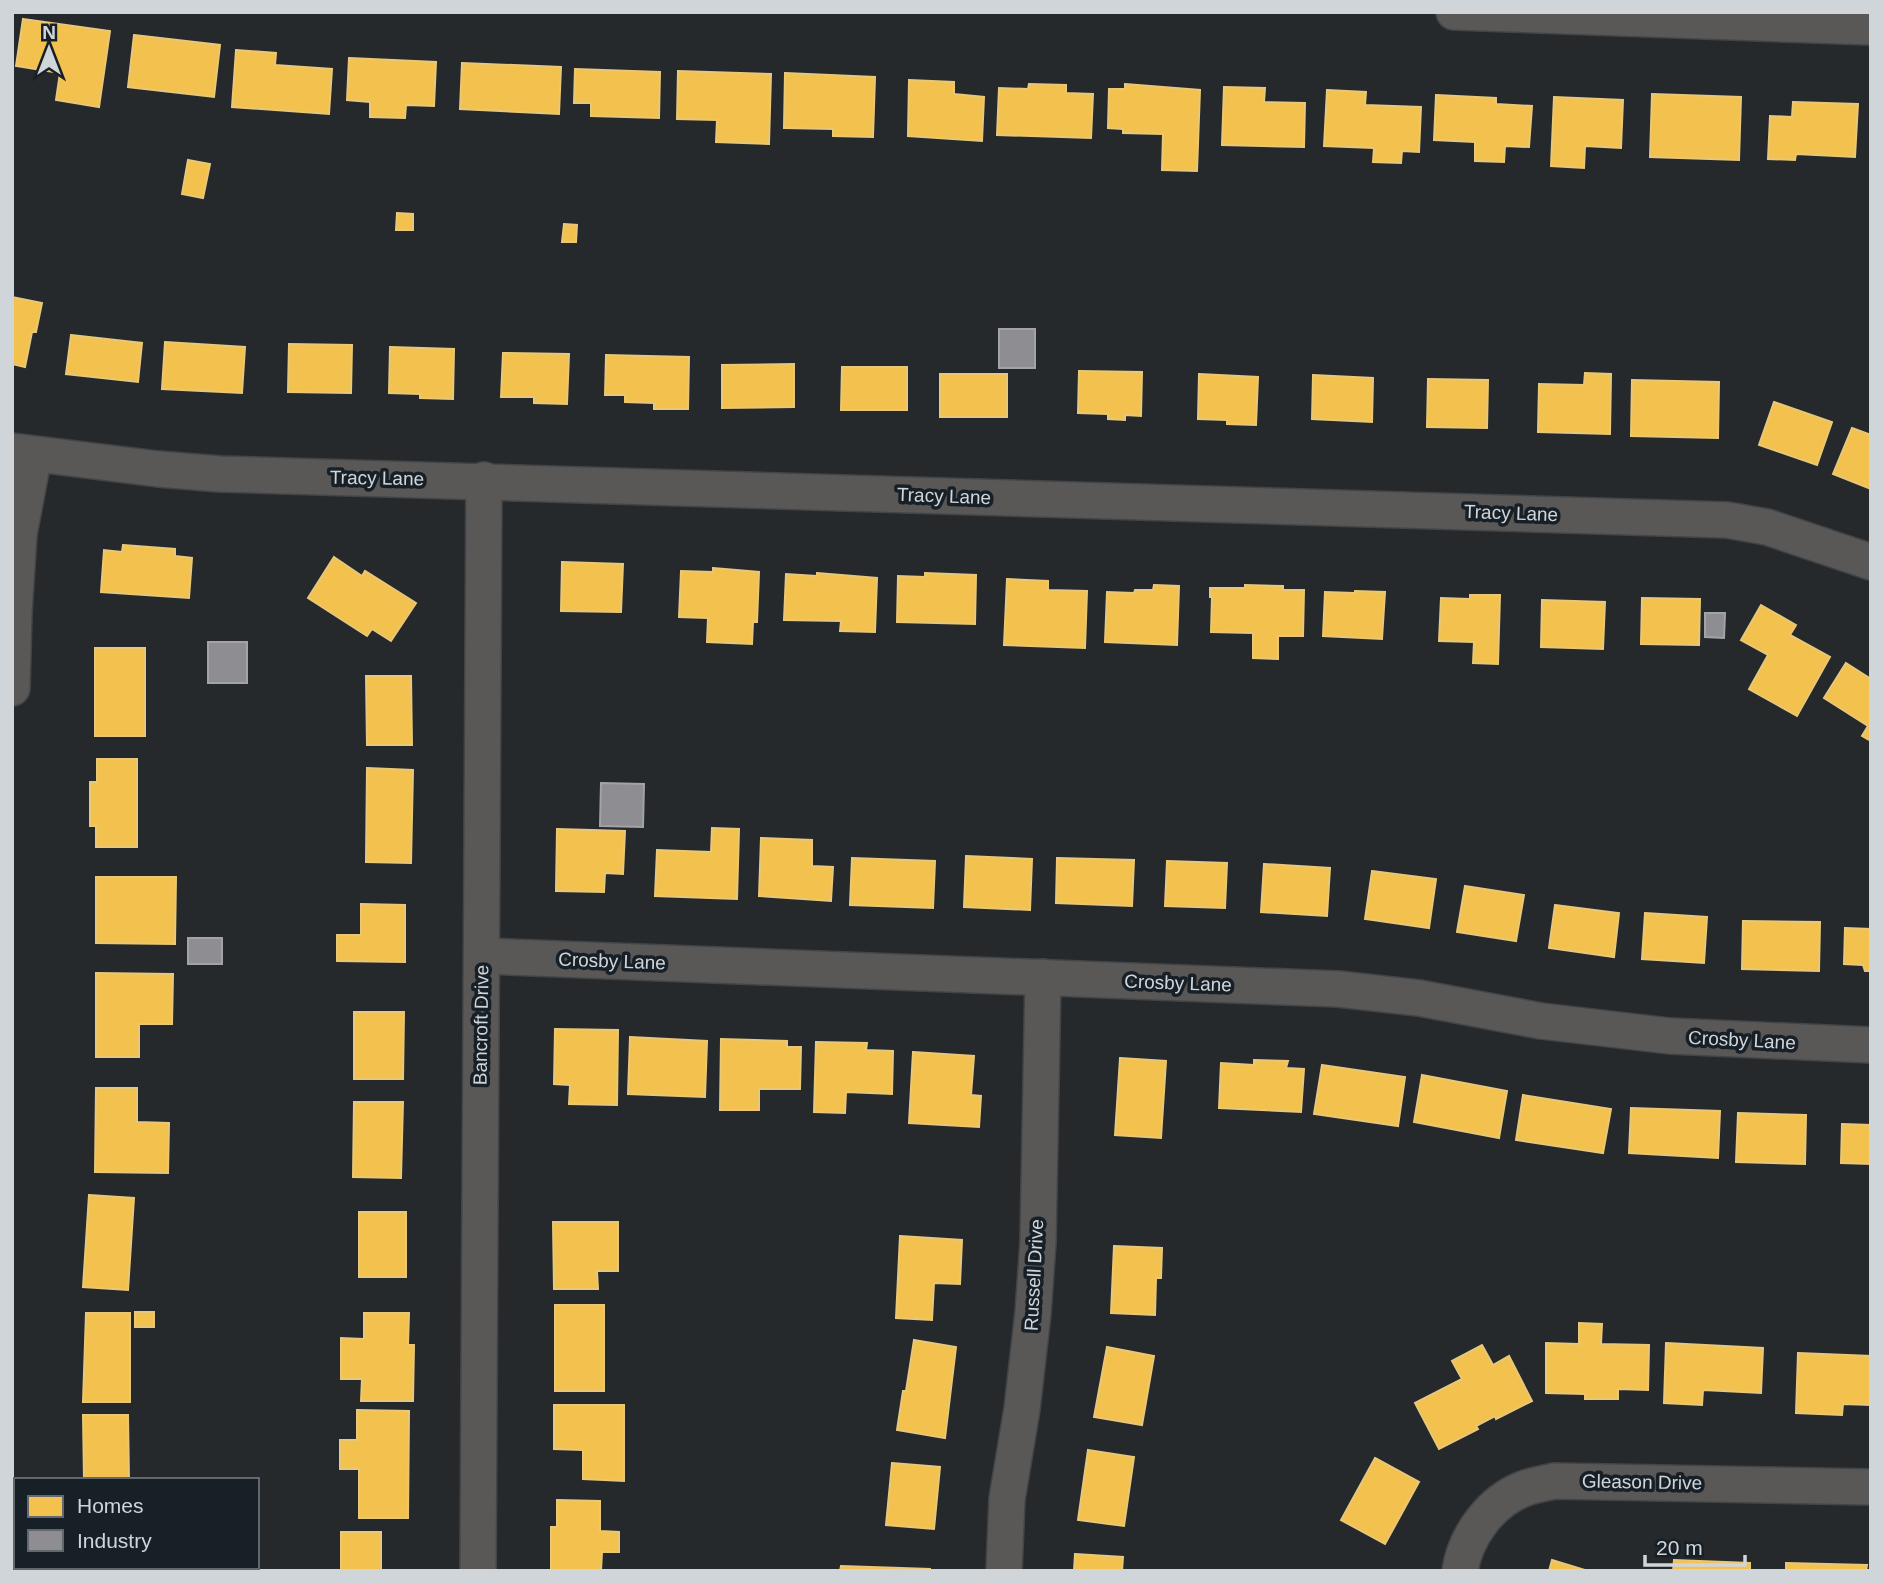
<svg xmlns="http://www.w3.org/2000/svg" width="1883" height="1583" viewBox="0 0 1883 1583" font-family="Arial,sans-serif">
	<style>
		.homes { fill: #f2c14e; stroke: #e8c778; stroke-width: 2 }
		.industry { fill: #8d8d92; stroke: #a1a3a8; stroke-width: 2 }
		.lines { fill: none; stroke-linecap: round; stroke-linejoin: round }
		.minor-casing { stroke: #424547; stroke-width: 38 }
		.minor { stroke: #5a5757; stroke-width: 35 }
		.labels { text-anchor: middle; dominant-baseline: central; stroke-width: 7; stroke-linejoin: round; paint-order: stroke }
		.street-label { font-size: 19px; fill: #d0d5da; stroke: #182027 }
	</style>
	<rect width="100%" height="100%" fill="#26292c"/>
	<g class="homes">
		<polygon points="23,19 110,31 99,107 56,100 60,73 16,66"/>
		<polygon points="134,35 220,45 214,97 128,87"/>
		<polygon points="236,50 276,53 275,65 332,69 329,114 232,107"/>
		<polygon points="349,58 436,62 434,106 406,105 405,118 370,117 370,102 347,100"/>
		<polygon points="462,63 561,67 559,114 460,109"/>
		<polygon points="575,69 660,72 659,118 591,116 591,103 574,103"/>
		<polygon points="678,71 771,74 769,144 716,142 717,120 677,119"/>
		<polygon points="785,73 875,77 873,137 833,136 833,129 784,128"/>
		<polygon points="909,80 954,82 954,94 984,97 982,141 908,136"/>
		<polygon points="1029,84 1066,85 1066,93 1093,94 1091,138 997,135 999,88 1028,89"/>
		<polygon points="1125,84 1200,90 1197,171 1162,170 1163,134 1123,133 1123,129 1108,128 1109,89 1125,89"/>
		<polygon points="1224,87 1265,88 1264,102 1305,103 1304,147 1222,145"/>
		<polygon points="1327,90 1366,92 1365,105 1421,107 1419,152 1402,151 1401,163 1373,162 1374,148 1324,146"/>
		<polygon points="1652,94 1741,97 1739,160 1650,157"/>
		<polygon points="1436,95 1496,98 1496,104 1532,106 1529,147 1505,146 1504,162 1475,161 1475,142 1434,140"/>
		<polygon points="1554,97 1623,100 1621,148 1585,146 1584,168 1551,166"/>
		<polygon points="1793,102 1858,104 1855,157 1796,154 1795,160 1768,159 1770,116 1792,117"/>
		<polygon points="188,160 210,164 203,198 182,194"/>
		<polygon points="397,213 413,214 413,230 396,230"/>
		<polygon points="564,224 577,225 576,242 562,242"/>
		<polygon points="12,297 42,303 36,332 32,332 25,367 12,364"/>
		<polygon points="71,335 142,343 138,382 66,374"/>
		<polygon points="165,342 245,347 242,393 162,389"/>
		<polygon points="289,344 352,345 351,393 288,392"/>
		<polygon points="390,347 454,349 453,399 420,398 420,394 389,393"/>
		<polygon points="503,353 569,354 567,404 534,403 534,397 501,397"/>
		<polygon points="606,355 689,357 688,409 654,409 654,403 625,402 625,395 605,395"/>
		<polygon points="794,364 794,407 722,408 722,365"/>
		<polygon points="842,367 907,367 907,410 841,410"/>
		<polygon points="1079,371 1142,372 1141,416 1125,415 1125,420 1108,419 1108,414 1078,413"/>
		<polygon points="1585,373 1611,374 1610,434 1538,432 1539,384 1584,385"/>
		<rect x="940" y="374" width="67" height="43"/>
		<polygon points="1199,374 1258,377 1256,425 1227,424 1227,420 1198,419"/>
		<polygon points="1313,375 1373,378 1372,422 1312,419"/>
		<polygon points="1428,379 1488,380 1487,428 1427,427"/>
		<polygon points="1632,380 1719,382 1718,438 1631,436"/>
		<polygon points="1774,402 1832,422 1817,465 1759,445"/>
		<polygon points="1852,428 1871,435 1871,489 1833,474"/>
		<polygon points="123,545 175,549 175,556 192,558 189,598 101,592 104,550 122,552"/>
		<polygon points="334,557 362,576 365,571 416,603 391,641 372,629 367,636 308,598"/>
		<polygon points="562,562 623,564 621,612 561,611"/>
		<polygon points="713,568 759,572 757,622 753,622 752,644 707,642 708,618 679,617 681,571 713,572"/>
		<polygon points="817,573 877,578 875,632 840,631 841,621 784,620 786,574 817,576"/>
		<polygon points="925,573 976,575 975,624 897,622 898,576 925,577"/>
		<polygon points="1007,579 1048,581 1048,590 1087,591 1085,648 1004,645"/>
		<polygon points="1154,585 1179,586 1177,645 1105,642 1107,592 1134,593 1135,590 1153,590"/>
		<polygon points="1245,585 1283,586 1283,590 1304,590 1303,636 1278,636 1278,659 1253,658 1253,633 1211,632 1212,597 1210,597 1210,588 1245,588"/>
		<polygon points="1355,591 1385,592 1382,639 1323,636 1325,592 1355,593"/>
		<polygon points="1470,595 1500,595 1498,664 1473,663 1474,642 1439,641 1441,598 1470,599"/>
		<polygon points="1642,598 1700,599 1699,645 1641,644"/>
		<polygon points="1542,600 1605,602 1603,649 1541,647"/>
		<polygon points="1761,605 1796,625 1790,635 1830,657 1797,716 1749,689 1768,655 1741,640"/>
		<rect x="95" y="648" width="50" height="88"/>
		<polygon points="1846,663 1871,679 1871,741 1862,736 1868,726 1824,698"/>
		<polygon points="366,676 411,676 412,745 367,745"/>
		<polygon points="97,759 137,759 137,847 96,847 96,826 90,826 90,782 97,782"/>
		<polygon points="367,768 413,770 411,863 366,862"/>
		<polygon points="712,828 739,829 737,899 655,896 657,850 711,852"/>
		<polygon points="557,829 625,831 623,874 605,873 604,892 556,891"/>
		<polygon points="761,838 812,840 812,866 833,867 831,901 759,896"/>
		<polygon points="966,856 1032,859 1030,910 964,907"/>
		<polygon points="852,858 935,861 933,908 850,905"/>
		<polygon points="1057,858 1134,860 1132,906 1056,903"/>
		<polygon points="1167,861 1227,863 1225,908 1165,906"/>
		<polygon points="1264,864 1330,868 1327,916 1261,912"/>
		<polygon points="1372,871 1436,879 1429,928 1365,919"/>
		<polygon points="96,877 176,877 175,944 96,943"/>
		<polygon points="1465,886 1524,895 1516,941 1457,932"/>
		<polygon points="361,904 405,905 405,962 337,961 337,935 361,935"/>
		<polygon points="1555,905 1619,913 1614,957 1549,948"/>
		<polygon points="1645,913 1707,917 1704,963 1642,959"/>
		<polygon points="1743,921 1820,922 1819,971 1742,969"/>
		<polygon points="1845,928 1871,929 1871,971 1865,971 1863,965 1844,964"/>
		<polygon points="96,973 173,974 172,1024 139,1024 139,1057 96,1057"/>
		<polygon points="354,1012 404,1012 403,1079 354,1079"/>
		<polygon points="555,1029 618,1030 617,1105 569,1104 570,1085 554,1084"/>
		<polygon points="630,1037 707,1041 705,1097 628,1094"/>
		<polygon points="721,1039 787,1041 787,1047 801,1047 800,1089 759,1089 759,1110 720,1110"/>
		<polygon points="816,1042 867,1043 866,1050 893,1051 892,1094 846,1092 845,1113 814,1112"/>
		<polygon points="913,1052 974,1056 971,1095 981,1096 979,1127 909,1123"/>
		<polygon points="1120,1058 1166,1061 1161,1138 1115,1135"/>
		<polygon points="1254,1060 1288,1061 1286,1068 1304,1069 1301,1112 1219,1108 1221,1063 1254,1065"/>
		<polygon points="1322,1065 1405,1077 1398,1126 1314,1114"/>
		<polygon points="1422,1075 1507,1091 1499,1138 1414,1122"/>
		<polygon points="96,1088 137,1088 137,1122 169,1123 168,1173 95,1172"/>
		<polygon points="1523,1095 1611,1109 1603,1153 1516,1140"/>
		<polygon points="354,1102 403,1102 401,1178 353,1177"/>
		<polygon points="1631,1108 1720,1111 1718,1158 1629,1153"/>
		<polygon points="1738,1113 1806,1115 1805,1164 1736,1162"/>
		<polygon points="1842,1124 1871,1125 1871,1164 1841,1163"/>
		<polygon points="89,1195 134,1198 128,1290 83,1287"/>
		<rect x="359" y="1212" width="47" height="65"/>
		<polygon points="553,1222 618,1222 618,1271 597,1271 598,1289 554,1289"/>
		<polygon points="900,1236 962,1240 960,1284 934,1283 932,1320 896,1318"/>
		<polygon points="1114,1246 1162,1248 1161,1278 1156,1278 1155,1315 1111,1313"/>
		<rect x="555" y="1305" width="49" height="86"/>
		<rect x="135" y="1312" width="19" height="15"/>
		<polygon points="86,1313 130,1313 130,1402 83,1402"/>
		<polygon points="364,1313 409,1313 408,1345 414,1345 413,1401 361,1401 362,1379 341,1379 341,1338 364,1339"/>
		<polygon points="1579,1323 1602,1324 1601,1344 1649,1345 1648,1390 1618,1389 1618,1399 1585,1399 1585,1394 1546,1393 1546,1343 1579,1344"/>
		<polygon points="914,1340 956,1347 945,1438 897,1430 903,1391 906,1391"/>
		<polygon points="1666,1343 1763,1348 1761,1393 1703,1390 1702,1405 1664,1403"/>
		<polygon points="1482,1345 1493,1365 1509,1356 1532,1401 1496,1419 1495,1416 1476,1426 1478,1429 1439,1449 1415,1403 1462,1379 1452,1361"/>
		<polygon points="1107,1347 1154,1356 1142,1425 1094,1417"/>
		<polygon points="1798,1353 1871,1356 1871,1405 1843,1404 1842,1415 1796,1413"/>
		<polygon points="554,1405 624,1405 624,1481 583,1479 583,1450 554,1449"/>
		<polygon points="357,1410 409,1411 408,1518 359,1518 359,1469 340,1469 340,1440 357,1440"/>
		<polygon points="83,1415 128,1415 129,1480 84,1480"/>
		<polygon points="1088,1450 1134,1457 1124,1526 1078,1520"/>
		<polygon points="1375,1458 1419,1482 1385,1544 1341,1520"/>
		<polygon points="892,1463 940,1467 934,1529 886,1525"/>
		<polygon points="557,1500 600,1501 600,1531 619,1532 619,1552 602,1552 601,1571 551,1571 551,1527 557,1527"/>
		<rect x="341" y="1532" width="40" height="39"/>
		<polygon points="1075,1554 1123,1557 1122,1571 1074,1571"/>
		<polygon points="1552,1560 1588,1571 1549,1571"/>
		<polygon points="1674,1560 1750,1563 1750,1571 1673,1571"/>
		<polygon points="1786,1563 1867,1565 1866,1571 1786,1571"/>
		<polygon points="841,1566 930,1569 930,1571 840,1571"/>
		<rect x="81" y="1567" width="52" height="4"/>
	</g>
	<g class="industry">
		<rect x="999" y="329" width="36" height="39"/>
		<polygon points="1705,613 1725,613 1724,638 1705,637"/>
		<rect x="208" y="642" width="39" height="41"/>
		<polygon points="601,783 644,784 643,827 600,826"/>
		<rect x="188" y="938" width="34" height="26"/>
	</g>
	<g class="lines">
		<g class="minor-casing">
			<g id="minor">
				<polyline points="1454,12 1871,27"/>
				<polyline points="12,451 158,469 220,474 1727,520 1767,527 1871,562"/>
				<polyline points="12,688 14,612 19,534 34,455"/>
				<polyline points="482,956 1338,989 1419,998 1541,1021 1670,1036 1871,1045"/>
				<path d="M478,1571C478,1207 484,844 484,480"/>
				<polyline points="1004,1571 1007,1499 1022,1409 1033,1313 1038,1242 1043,977"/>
				<path d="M1460,1571C1465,1537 1490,1502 1523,1489C1533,1485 1545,1483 1555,1481L1871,1487"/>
			</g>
		</g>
		<use href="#minor" class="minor"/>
	</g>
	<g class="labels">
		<g class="street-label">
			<text transform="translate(377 478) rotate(1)">Tracy Lane</text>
			<text transform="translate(944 496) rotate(2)">Tracy Lane</text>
			<text transform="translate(1511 513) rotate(2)">Tracy Lane</text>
			<text transform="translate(612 961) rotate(2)">Crosby Lane</text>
			<text transform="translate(1178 983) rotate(2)">Crosby Lane</text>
			<text transform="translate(481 1025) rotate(-89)">Bancroft Drive</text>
			<text transform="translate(1742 1040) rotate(3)">Crosby Lane</text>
			<text transform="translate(1034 1275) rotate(-87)">Russell Drive</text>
			<text transform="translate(1642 1482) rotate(1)">Gleason Drive</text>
		</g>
	</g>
	<rect width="1883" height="1583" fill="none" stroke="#d0d5da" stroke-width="28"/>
	<rect x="14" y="1478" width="245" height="91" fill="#182027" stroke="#62686f" stroke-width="2"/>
	<rect x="28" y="1496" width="35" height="21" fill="#f2c14e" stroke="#62686f" stroke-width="2"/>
	<text x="77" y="1513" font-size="21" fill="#d0d5da">Homes</text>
	<rect x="28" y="1530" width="35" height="21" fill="#8d8d92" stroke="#62686f" stroke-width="2"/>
	<text x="77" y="1548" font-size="21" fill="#d0d5da">Industry</text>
	<g transform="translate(49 49)" stroke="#182027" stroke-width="5" paint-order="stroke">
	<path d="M0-5L12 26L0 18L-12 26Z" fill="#d0d5da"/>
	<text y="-10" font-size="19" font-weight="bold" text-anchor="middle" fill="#d0d5da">N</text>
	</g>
	<path d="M1645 1555v10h100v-10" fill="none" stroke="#d0d5da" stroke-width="3.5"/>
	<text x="1656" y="1555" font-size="21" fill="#d0d5da" stroke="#182027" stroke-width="5" paint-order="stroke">20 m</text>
</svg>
